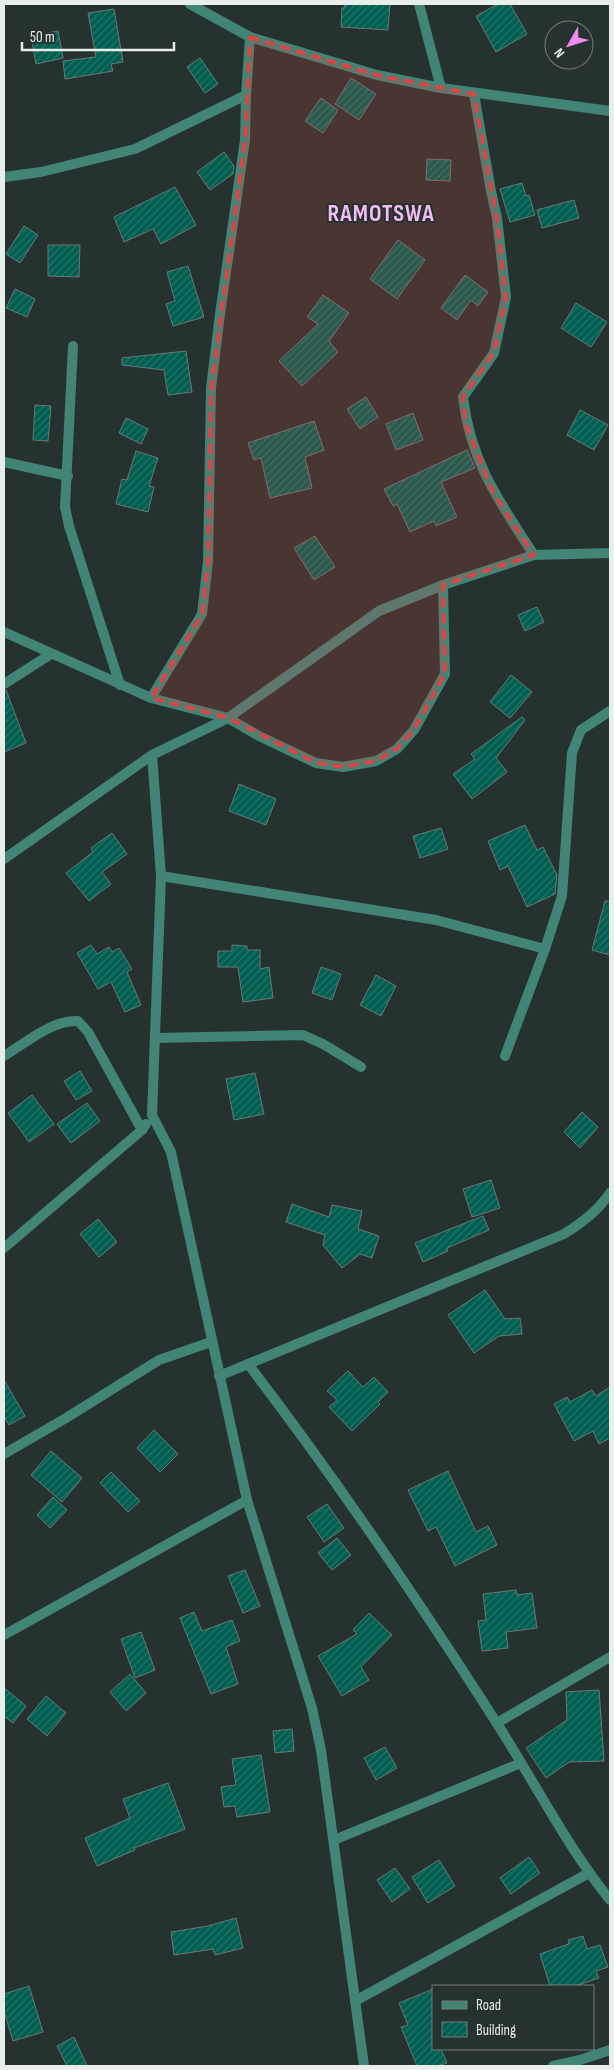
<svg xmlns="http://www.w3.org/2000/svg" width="614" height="2070" viewBox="0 0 614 2070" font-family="'Sofia Sans Condensed',sans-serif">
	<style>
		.building { fill: url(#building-hatch); stroke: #6b7975 }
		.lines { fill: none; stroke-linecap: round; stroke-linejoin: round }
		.minor { stroke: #428476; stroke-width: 10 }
		.marked { fill: #d94645; fill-opacity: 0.2; stroke: #d94645; stroke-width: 4; stroke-dasharray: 10 6; stroke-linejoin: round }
		.labels { text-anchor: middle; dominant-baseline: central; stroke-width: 4; stroke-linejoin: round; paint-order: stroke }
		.district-label { font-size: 24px; font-weight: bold; letter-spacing: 1px; fill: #f5bbf5; stroke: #26322f }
	</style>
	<defs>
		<pattern id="building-hatch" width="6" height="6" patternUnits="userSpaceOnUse" patternTransform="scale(1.25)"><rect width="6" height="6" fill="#005e50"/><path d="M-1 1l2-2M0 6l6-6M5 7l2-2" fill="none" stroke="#257569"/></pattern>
	</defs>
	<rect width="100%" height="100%" fill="#26322f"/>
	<g class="building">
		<polygon points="345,4 390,4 388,30 341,27 342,8 344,8"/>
		<polygon points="498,4 510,4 527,34 496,52 476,16"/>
		<polygon points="114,9 123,62 111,64 113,71 65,79 63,61 96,57 88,13"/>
		<polygon points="58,31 63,58 36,64 31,36"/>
		<polygon points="200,58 218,84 205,93 187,67"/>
		<polygon points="351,78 376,94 359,120 335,104"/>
		<polygon points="321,98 338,110 323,133 305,121"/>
		<polygon points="224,152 234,166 233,174 210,190 197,172"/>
		<polygon points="427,159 451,160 450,181 426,180"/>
		<polygon points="522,183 526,196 529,195 535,215 510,222 500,189"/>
		<polygon points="175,187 196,225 161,244 153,229 124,242 114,217"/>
		<polygon points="574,200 579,218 542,228 537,210"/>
		<polygon points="24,226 38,235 20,263 6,254"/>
		<polygon points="398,240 425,260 397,299 370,279"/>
		<polygon points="48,245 80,245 79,277 48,276"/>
		<polygon points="188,266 204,317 173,326 166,304 175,301 167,272"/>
		<polygon points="465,275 488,292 478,306 471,300 457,320 441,308"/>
		<polygon points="15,289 35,299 27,317 6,308"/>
		<polygon points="323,295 349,313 329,341 338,352 302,386 279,361 318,324 307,317"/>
		<polygon points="576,303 607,322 591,347 561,328"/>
		<polygon points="186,351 192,392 168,395 164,370 122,365 122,358"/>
		<polygon points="366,397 378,417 360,429 347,409"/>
		<polygon points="35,405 51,406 48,441 33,440"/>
		<polygon points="580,410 608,425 594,450 567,435"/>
		<polygon points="413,413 423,440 396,450 386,424"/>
		<polygon points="126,418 148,429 141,444 119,433"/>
		<polygon points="314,421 324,450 305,457 312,488 270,498 261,458 254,460 248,443"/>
		<polygon points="467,450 475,468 441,482 457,517 436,526 434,521 410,532 397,504 393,506 384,489"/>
		<polygon points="136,451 158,458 149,486 154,487 148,512 116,504 122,479 127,480"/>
		<polygon points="315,536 335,567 314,580 294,548"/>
		<polygon points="537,607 544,622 525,631 518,615"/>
		<polygon points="511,675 532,692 510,718 490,702"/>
		<polygon points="6,690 26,743 4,752 4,691"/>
		<polygon points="522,717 525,720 496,758 507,772 472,799 453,774 475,759 471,754"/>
		<polygon points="239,784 276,799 266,825 229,811"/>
		<polygon points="525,825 537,850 543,847 557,875 555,894 527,907 508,866 500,870 488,841"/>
		<polygon points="441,828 448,849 420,858 413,836"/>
		<polygon points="112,833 127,854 102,872 111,884 89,901 66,873 93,852 91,848"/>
		<polygon points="605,901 610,901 610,955 592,950"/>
		<polygon points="91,945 97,954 109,947 112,952 119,948 132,969 127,972 141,1005 125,1012 111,982 98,989 77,953"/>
		<polygon points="232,945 247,946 247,950 260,950 260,969 269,967 273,998 243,1002 238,967 218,967 218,951 232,951"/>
		<polygon points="321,967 341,974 332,1000 312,993"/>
		<polygon points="376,975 396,986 381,1016 360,1005"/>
		<polygon points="80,1071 92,1091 76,1100 64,1081"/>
		<polygon points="255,1073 264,1114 234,1120 226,1079"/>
		<polygon points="32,1095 54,1124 29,1142 8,1113"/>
		<polygon points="87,1103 100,1121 71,1143 57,1124"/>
		<polygon points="582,1112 598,1127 580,1148 564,1132"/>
		<polygon points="491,1180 500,1208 472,1217 463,1189"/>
		<polygon points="292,1204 329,1217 332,1205 362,1211 358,1229 379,1236 372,1258 360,1254 342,1268 323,1245 325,1235 286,1222"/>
		<polygon points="483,1216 489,1230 447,1248 448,1251 423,1262 415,1243"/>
		<polygon points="98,1219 117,1242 99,1257 80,1234"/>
		<polygon points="485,1290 505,1319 520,1318 522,1334 499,1336 474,1353 448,1315"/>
		<polygon points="348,1371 363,1387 374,1377 388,1392 378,1402 380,1404 352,1431 329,1407 337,1400 327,1391"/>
		<polygon points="4,1380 25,1416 9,1425 4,1416"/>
		<polygon points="610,1387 610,1438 599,1444 593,1431 574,1441 554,1404 567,1397 570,1402 592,1390 596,1396"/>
		<polygon points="154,1430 178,1454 160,1472 137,1448"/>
		<polygon points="51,1451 82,1478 62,1502 31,1475"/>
		<polygon points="448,1471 476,1532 488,1526 497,1545 455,1566 436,1527 428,1531 408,1490"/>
		<polygon points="111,1472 140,1501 128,1512 100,1483"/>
		<polygon points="53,1497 67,1510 50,1528 37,1515"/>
		<polygon points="327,1504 344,1528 324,1542 307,1517"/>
		<polygon points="337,1538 351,1555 332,1570 318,1553"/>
		<polygon points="245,1570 260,1606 243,1613 228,1576"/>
		<polygon points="516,1590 517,1595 532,1593 537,1628 506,1632 508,1648 482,1651 478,1621 486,1620 483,1594"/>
		<polygon points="194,1612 202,1631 232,1620 240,1641 226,1647 238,1684 211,1694 180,1618"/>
		<polygon points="369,1613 392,1635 361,1667 369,1680 342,1696 318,1656 357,1634 353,1630"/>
		<polygon points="141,1632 155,1670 135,1678 121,1639"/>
		<polygon points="130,1674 146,1693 126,1711 110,1692"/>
		<polygon points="4,1688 26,1706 13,1723 4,1716"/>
		<polygon points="599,1690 604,1761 569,1762 546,1778 526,1748 567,1720 566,1692"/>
		<polygon points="46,1696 66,1713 47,1736 27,1719"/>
		<polygon points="292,1729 294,1751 275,1753 273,1731"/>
		<polygon points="385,1747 397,1768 376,1780 364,1758"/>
		<polygon points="261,1755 270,1812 237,1817 235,1806 224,1807 221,1787 236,1785 232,1759"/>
		<polygon points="168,1783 185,1829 134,1848 135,1850 97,1866 85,1838 130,1818 123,1799"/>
		<polygon points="529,1857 540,1873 511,1894 500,1878"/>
		<polygon points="439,1860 455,1886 428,1903 412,1877"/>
		<polygon points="395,1868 410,1889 392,1902 377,1880"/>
		<polygon points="236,1918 243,1948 215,1955 213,1949 174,1955 171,1932 208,1926"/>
		<polygon points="583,1936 587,1949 600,1945 608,1967 596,1971 599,1978 575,1986 550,1986 540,1954 569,1944 568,1940"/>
		<polygon points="29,1986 43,2032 13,2041 4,2011 4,1994"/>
		<polygon points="433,1989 433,2049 441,2049 447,2063 438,2066 417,2066 401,2027 408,2025 399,2003"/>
		<polygon points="74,2037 87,2066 67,2066 57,2046"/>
	</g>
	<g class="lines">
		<g class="minor">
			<polyline points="190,4 250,37 377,75 441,88 610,111"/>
			<polyline points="419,4 441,88"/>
			<path d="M474,94L491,191L497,218L506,297L494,353L463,397C470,461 500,503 534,555"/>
			<polyline points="4,177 41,172 135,149 246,95"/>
			<polyline points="73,346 65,507 69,526 120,685"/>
			<polyline points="4,462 68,476"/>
			<polyline points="4,632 151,698 228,718 259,736 316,763 343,767 376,761 397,749 414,730 445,674 443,585"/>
			<polyline points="4,684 51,654"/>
			<polyline points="151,698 202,614 208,561 211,388 220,314 245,140 246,95 250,37"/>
			<polyline points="152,755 161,876 152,1115 171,1152 247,1500 312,1708 321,1750 364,2066"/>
			<polyline points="4,859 152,755 228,718 379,611 443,585 534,555 610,553"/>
			<polyline points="161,876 436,920 545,949"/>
			<polyline points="155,1038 303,1035 323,1044 361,1067"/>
			<path d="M4,1056C26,1043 51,1020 78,1021L88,1032L142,1130"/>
			<polyline points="505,1056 545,949 562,896 572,753 581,730 610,711"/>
			<polyline points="4,1248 142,1130 146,1124"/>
			<path d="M248,1364C336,1479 418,1600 496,1722C534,1781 566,1845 610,1900"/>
			<path d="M219,1376L564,1234C582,1223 598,1211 610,1193"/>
			<polyline points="4,1454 66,1418 159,1360 211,1342"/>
			<polyline points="4,1635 247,1500"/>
			<polyline points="497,1723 610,1657"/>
			<polyline points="334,1840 521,1763"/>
			<polyline points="355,2001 589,1873"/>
			<polyline points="553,2066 580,2060 610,2050"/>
		</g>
	</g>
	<path class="marked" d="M250,37L377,75L474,94L497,218L506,297L494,353L463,397L466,424L493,492L534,555L443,585L445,674L414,730L397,749L376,761L343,767L316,763L228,718L151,698L202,614L208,561L211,388L245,140Z"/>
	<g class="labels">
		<g class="district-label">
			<text x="381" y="213">RAMOTSWA</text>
		</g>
	</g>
	<rect width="614" height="2070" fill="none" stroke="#e7eeec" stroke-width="10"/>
	<rect x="432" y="1985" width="162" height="65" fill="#26322f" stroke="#737d7b"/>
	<rect x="442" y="2001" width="25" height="8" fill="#428476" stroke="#737d7b"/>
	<text x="476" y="2010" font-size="15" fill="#e7eeec">Road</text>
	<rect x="442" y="2022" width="25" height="15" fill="url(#building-hatch)" stroke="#737d7b"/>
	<text x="476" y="2035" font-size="15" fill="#e7eeec">Building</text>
	<g transform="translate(569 45) rotate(231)"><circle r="24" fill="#26322f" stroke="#737d7b"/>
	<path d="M0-4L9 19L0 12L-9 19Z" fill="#f18af3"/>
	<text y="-8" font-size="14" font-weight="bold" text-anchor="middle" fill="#e7eeec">N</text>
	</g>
	<path d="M22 42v8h152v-8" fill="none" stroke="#e7eeec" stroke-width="2.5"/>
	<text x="30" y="42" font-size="15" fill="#e7eeec" stroke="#26322f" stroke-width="4" paint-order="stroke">50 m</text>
</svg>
